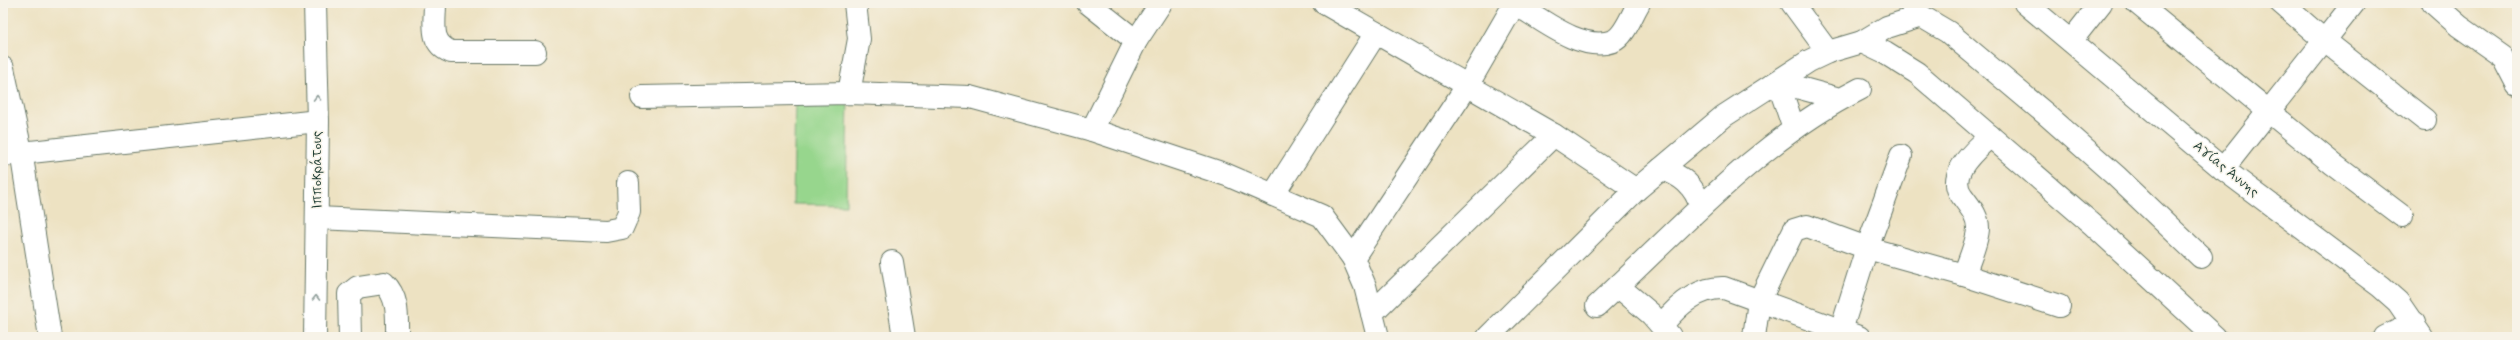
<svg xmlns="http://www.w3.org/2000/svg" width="2520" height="340" viewBox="0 0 2520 340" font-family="Mynerve,sans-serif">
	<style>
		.pitch { fill: #97d68d; stroke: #5b8a60 }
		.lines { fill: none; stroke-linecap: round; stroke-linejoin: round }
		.minor-casing { stroke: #677766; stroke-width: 24 }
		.major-casing { stroke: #677766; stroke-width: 24 }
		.minor { stroke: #fff; stroke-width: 22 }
		.major { stroke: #fff; stroke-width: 22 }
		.oneway { stroke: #8f9e9a }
		.labels { text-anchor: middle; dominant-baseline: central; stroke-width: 3; stroke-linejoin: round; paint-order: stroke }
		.street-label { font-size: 14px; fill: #1f3d34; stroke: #f7f3e8 }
	</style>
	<rect width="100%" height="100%" fill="#f7f3e8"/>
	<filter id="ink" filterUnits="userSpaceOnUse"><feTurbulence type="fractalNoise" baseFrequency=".025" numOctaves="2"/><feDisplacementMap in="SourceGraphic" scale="8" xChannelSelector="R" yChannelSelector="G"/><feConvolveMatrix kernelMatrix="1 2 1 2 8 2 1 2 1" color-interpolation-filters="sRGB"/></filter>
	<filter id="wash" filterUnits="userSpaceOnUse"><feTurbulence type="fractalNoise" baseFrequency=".012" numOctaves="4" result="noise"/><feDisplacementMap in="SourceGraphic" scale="16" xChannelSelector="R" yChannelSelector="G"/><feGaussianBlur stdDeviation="0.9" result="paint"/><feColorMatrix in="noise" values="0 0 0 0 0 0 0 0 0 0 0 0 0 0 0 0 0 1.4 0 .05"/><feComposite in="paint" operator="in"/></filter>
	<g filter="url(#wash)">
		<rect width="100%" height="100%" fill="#ede2c2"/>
		<polygon class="pitch" points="795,96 848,97 846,205 793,204"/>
	</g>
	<g filter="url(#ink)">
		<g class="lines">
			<g class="minor-casing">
				<g id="minor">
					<path d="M435,3C435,24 429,43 451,52H535"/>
					<polyline points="1088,3 1136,41"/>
					<polyline points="1324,3 1554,135 1636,190 1724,116 1809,61 1828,52 1862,42 1885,53 1917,73 2092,224 2215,337"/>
					<path d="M1514,3C1540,18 1581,53 1613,41C1625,36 1632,14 1639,3"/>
					<polyline points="1792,3 1828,52"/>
					<polyline points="1911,3 1921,16 1948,32 2047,115 2116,176 2201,257"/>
					<polyline points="2025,3 2223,169 2381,287 2398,302 2422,337"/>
					<polyline points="2137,3 2333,164 2402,216"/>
					<polyline points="2281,3 2325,41 2425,120"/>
					<polyline points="2433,3 2459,26 2503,57 2517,84"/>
					<polyline points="2071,41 2101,3"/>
					<polyline points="1862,42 1887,27 1921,16"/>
					<polyline points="3,68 21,151 50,337"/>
					<polyline points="1778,82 1840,99"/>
					<polyline points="1778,82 1794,129"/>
					<polyline points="849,93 859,39 855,3"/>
					<polyline points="642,97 849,93 970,97 1092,130 1136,41 1161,3"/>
					<polyline points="1092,130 1227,175 1322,216 1353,258 1365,286 1378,337"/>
					<polyline points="3,155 318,121"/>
					<path d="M1661,169C1682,175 1694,186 1701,206"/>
					<polyline points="2223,169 2354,3"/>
					<polyline points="1273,195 1376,33"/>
					<polyline points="317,218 606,231 622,228 629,212 628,183"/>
					<polyline points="1353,258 1467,86 1515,3"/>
					<polyline points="892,262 904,337"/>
					<path d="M1964,275C1968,263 1978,241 1978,228C1978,215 1969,206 1962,196C1945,174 1976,150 1990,136"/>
					<polyline points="1619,287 1651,314 1670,336"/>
					<path d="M1597,306C1678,231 1760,139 1860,89"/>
					<polyline points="1372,313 1554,135"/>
					<path d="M1662,325C1677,306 1698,287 1724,288L1859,337"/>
					<path d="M350,337L349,294L358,287L384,283C399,298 397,316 397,337"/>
					<polyline points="1488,337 1636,190"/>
					<polyline points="1754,337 1759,301 1794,230 1807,226 1867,248 1964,275 2059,306"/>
					<polyline points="1839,337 1867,248 1901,156"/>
					<polyline points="2385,337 2414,323"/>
				</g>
			</g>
			<g class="major-casing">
				<polyline id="major" points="315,3 318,121 315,337"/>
			</g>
			<use href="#minor" class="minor"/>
			<use href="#major" class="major"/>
		</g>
		<defs><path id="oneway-chevron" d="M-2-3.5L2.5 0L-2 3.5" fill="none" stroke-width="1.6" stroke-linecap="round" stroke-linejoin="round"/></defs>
		<g class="oneway">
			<use href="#oneway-chevron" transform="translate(317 98) rotate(-91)"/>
			<use href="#oneway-chevron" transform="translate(316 298) rotate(-89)"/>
		</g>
	</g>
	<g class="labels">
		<g class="street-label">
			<text transform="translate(2226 169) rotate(39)">Αγίας Άννης</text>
			<text transform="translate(317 170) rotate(-90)">Ιπποκράτους</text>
		</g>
	</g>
	<rect width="2520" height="340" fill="none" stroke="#f7f3e8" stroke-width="16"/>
</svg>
